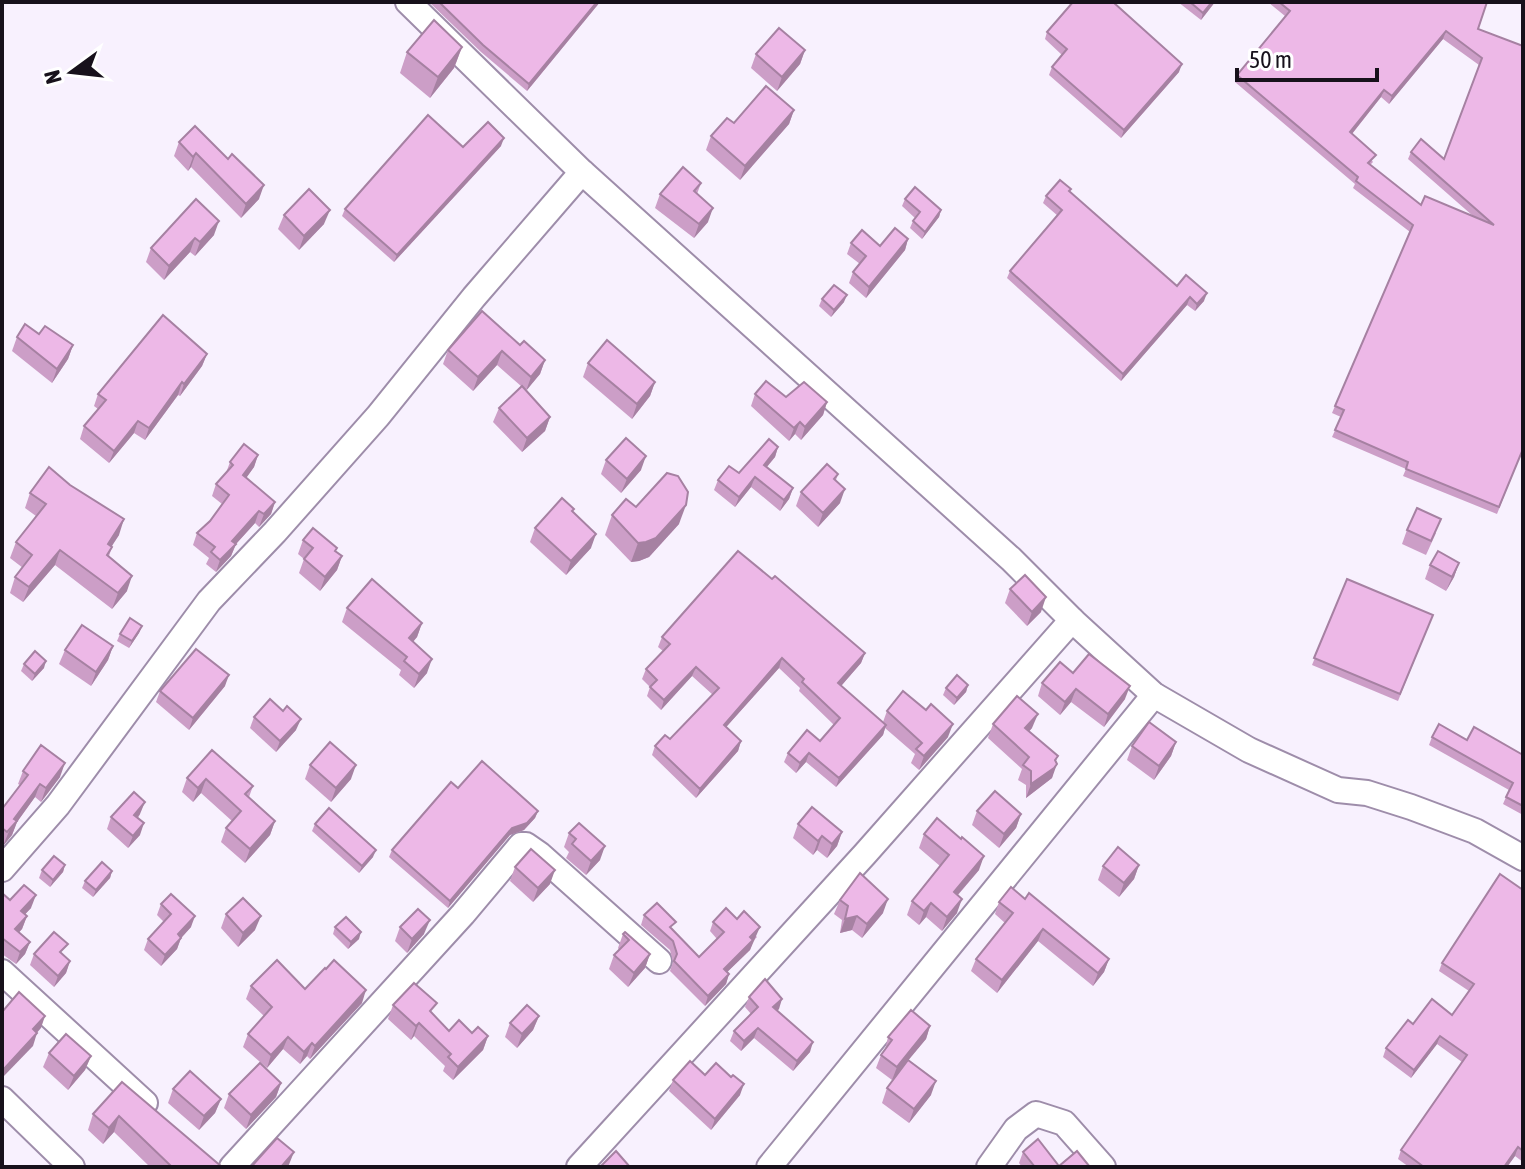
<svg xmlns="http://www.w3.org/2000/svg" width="1525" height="1169" viewBox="0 0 1525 1169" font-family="'Asap Condensed',sans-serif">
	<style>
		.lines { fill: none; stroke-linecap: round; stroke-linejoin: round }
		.minor-casing { stroke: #9e8daa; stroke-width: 28 }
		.minor { stroke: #fff; stroke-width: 24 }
		.wall { fill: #cc9ec7; fill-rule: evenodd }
		.shaded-wall { fill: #a681a2 }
		.building { fill: #edb8e7; stroke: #a681a2; stroke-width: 2; fill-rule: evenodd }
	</style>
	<rect width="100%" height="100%" fill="#f8f1fe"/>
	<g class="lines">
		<g class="minor-casing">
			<g id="minor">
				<polyline points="408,2 582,172 1011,559 1072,620 1154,695 1249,750 1338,790 1367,793 1411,807 1475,831 1523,858"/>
				<polyline points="2,869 58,805 209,601 275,532 378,416 474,297 582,172"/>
				<polyline points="2,972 145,1103"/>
				<polyline points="2,1099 72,1167"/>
				<polyline points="232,1167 463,914 521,845 526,845 539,854 659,961"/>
				<polyline points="579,1167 865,854 1072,620"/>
				<polyline points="769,1167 1154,695"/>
				<polyline points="989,1167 1016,1129 1036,1114 1064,1123 1103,1167"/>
			</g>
		</g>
		<use href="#minor" class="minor"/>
	</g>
	<g class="wall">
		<polygon points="429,2 600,2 527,91 481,52"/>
		<polygon points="1178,2 1215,2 1201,20"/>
		<path d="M1268,2H1487L1478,29L1523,449L1497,514L1403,476L1406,469L1332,437L1341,417L1332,413L1335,406L1410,232L1353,188L1355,184L1235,82L1237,75L1285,16ZM1443,39L1479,65L1444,159L1411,152L1408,159L1473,216L1421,205L1370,165L1373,162L1352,134L1381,97L1389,104Z"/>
		<polygon points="1047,32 1179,72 1121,138 1049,75 1052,67 1062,55 1045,39"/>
		<polygon points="462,47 454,68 430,98 400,73 407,52"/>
		<polygon points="805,50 800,64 777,91 751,68 756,54"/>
		<polygon points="794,110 789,124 740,180 706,150 711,136 734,123"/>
		<polygon points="195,126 259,199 241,218 191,167 188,171 174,156 179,142"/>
		<polygon points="501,146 394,262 342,216 345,209 463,147"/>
		<polygon points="701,183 697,194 708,222 694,238 655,208 660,194"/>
		<polygon points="1070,192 1177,286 1204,301 1195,311 1187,305 1121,381 1007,278 1010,271 1058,216 1043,203 1046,196"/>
		<polygon points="196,199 214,235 195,256 190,252 164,280 146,262 151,248"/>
		<polygon points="905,199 941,210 939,217 922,239 910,228 913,221 915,218 902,206"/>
		<polygon points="284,215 324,224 299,250 278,229"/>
		<polygon points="908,239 905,250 866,298 849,283 853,272 860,264 847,254 851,243 880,246"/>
		<polygon points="822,299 844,302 831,317 819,306"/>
		<polygon points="39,334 73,345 68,359 52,383 12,351 17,337"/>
		<polygon points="520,345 545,360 540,374 526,390 550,417 545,431 522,452 493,422 499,408 521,386 497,365 473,391 443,364 448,350"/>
		<polygon points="207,354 202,366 180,396 178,395 145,440 134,433 109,463 80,439 84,426 98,409 94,406 98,394"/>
		<polygon points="588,363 655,382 650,396 632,419 583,377"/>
		<polygon points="755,394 786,397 827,402 823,415 801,440 795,434 789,441 751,406"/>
		<polygon points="778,447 775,457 767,467 793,488 789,499 780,511 751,487 735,507 714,490 718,480 739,473"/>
		<polygon points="258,455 254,467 246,478 275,502 271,514 259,527 255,523 236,544 231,556 216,572 206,564 209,558 193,545 197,533 210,521 222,504 212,496 216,484 226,473 230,462"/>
		<polygon points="606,460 641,470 621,493 601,474"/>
		<polygon points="838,474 836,480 840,503 818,527 796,506 801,492"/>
		<polygon points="30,493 119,535 111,546 112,547 109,556 127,591 112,609 55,565 23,602 10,593 15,577 23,568 10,558 16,542 36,516 25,508"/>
		<polygon points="636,507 679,524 649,557 639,561 631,562 605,535 612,515"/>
		<polygon points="572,512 591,548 566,575 530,542 535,528"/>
		<polygon points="1407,530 1436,533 1426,555 1402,544"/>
		<polygon points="303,540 336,551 342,556 337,570 320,591 299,573 304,559 298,554"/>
		<polygon points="1459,563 1454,577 1446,591 1425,579 1430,565"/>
		<polygon points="1347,579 1433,615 1398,701 1312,665"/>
		<polygon points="1010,589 1041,612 1027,626 1005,603"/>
		<polygon points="347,608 422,623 417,637 413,642 427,673 414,688 399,675 401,670 342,622"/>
		<polygon points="142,626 139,633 129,648 117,641 120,634"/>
		<polygon points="662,637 865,653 861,663 841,686 883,722 887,711 948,737 919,770 911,763 915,754 885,728 883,735 836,787 806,762 796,773 784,762 788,753 820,741 834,725 799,691 800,688 779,668 726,727 741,741 738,751 696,798 652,755 655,746 670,739 713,695 692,676 661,710 647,696 650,687 642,679 646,669 663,651 658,647"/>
		<polygon points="113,646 108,660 91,686 59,664 65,650"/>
		<polygon points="24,664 44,668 32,681 21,671"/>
		<polygon points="1073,673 1125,699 1104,727 1071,702 1060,715 1038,696 1042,683"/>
		<polygon points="968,685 966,692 954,705 943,695 946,688"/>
		<polygon points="225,686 189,730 156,702 160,691"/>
		<polygon points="254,717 296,730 276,752 250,728"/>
		<polygon points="993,724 1032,728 1029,731 1056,761 1052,778 1026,798 1026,785 1018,780 1022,769 988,738"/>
		<polygon points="1432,737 1467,740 1523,755 1523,815 1503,804 1509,790 1429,745"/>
		<polygon points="1176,742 1171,756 1154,780 1127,760 1132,746"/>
		<polygon points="212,750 253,786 249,797 275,821 270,835 245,863 221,842 226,828 232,821 201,793 193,802 182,792 187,778"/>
		<polygon points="310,765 351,779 331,802 305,779"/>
		<polygon points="23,771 60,777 41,802 35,797 17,822 12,835 3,846 2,809 20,785 18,784"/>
		<polygon points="458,788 538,811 535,818 524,830 510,835 448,908 389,857 392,850"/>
		<polygon points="977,811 1021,814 1016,828 999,848 972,825"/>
		<polygon points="140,814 138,818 140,835 128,848 107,829 111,817"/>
		<polygon points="315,824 373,857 359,873 312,831"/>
		<polygon points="798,824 842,832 837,846 827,858 817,850 813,855 793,838"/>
		<polygon points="569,833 600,860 586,875 566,858 569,852 564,847"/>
		<polygon points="924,834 979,870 958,895 957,913 942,931 926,917 919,925 907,915 912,901 940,866 919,848"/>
		<polygon points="65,865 63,872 50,887 39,878 42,870"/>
		<polygon points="1139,865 1134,879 1119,897 1098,880 1103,866"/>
		<polygon points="515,867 550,884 533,902 510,881"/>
		<polygon points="112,871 110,878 93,897 82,888 85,881"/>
		<polygon points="1523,890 1523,1162 1515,1156 1507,1167 1409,1167 1398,1159 1401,1150 1462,1062 1437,1044 1411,1078 1383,1057 1386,1048 1413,1024 1452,1015 1469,991 1439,971 1442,963"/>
		<polygon points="2,893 10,900 31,908 25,914 27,916 22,929 19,932 30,942 25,954 16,964 2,954"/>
		<polygon points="1025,899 1109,959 1104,972 1093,986 1038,941 997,993 971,971 976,959 1005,923 995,914 999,902"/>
		<polygon points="840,900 883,913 862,938 852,930 840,933 842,920 834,914"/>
		<polygon points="161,904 191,927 181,938 177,949 161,966 144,950 148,939 164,922 157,915"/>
		<polygon points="226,914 255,930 238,947 221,928"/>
		<polygon points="644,915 673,930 699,957 717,939 710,931 713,922 737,919 757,937 753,941 750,950 727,972 729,974 726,984 705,1006 670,971 673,962 670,950 641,925"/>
		<polygon points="335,927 359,939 348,949 333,934"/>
		<polygon points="400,927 424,934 407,953 395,941"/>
		<polygon points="623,934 650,954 645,968 628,987 609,969 614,955 619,950 618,948"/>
		<polygon points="34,954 64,955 70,961 66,973 54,987 30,965"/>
		<polygon points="251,986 305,989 362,1003 310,1059 307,1056 300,1064 283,1049 267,1068 243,1047 248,1034 264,1016 246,999"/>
		<polygon points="749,997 779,1009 777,1011 810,1052 793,1071 754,1038 741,1051 730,1041 734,1031 751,1014 745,1007"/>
		<polygon points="393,1005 433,1014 449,1031 472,1033 488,1036 483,1050 453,1080 443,1071 445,1066 414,1036 411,1040 388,1019"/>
		<polygon points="539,1016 533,1030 517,1048 505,1037 510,1023"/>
		<polygon points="930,1026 926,1039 908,1060 931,1095 909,1123 882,1103 887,1088 900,1071 892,1080 876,1068 881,1055 885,1050 888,1037"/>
		<polygon points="49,1053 91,1056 85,1070 68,1090 43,1067"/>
		<polygon points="705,1075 740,1095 711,1130 669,1091 673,1080"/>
		<polygon points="122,1082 222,1167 150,1167 114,1132 103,1144 88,1130 93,1114"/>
		<polygon points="281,1083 276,1097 246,1129 224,1108 229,1094"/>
		<polygon points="173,1089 221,1099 215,1113 199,1130 168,1103"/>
		<polygon points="1023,1152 1059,1166 1090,1167 1022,1167 1019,1163"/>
	</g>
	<g class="shaded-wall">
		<polygon points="597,2 600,2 527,91 529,84"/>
		<polygon points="1212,2 1215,2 1201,20 1203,13"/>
		<polygon points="1446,31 1443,39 1389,104 1392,96"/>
		<polygon points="462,47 454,68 430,98 438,77"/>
		<polygon points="805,50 800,64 777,91 782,77"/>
		<polygon points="1182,64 1179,72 1121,138 1124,130"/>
		<polygon points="1384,90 1381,97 1347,140 1350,132"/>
		<polygon points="794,110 789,124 740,180 745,166"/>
		<polygon points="504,138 501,146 394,262 397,255"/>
		<polygon points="196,153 191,167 188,171 193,157"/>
		<polygon points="264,185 259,199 241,218 246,204"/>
		<polygon points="713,208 708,222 694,238 699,224"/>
		<polygon points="330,210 324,224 299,250 304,236"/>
		<polygon points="941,210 939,217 922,239 925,232"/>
		<polygon points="219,221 214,235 195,256 200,242"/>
		<polygon points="195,238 190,252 164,280 169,266"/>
		<polygon points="908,239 905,250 866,298 869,287"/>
		<polygon points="1207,293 1204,301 1195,311 1197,304"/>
		<polygon points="847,295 844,302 831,317 834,310"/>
		<polygon points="1190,297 1187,305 1121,381 1123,374"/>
		<polygon points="73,345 68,359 52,383 57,369"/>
		<polygon points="502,351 497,365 473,391 478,377"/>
		<polygon points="207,354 202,366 180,396 184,384"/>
		<polygon points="545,360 540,374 526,391 531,377"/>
		<polygon points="182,382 178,395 145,440 149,428"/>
		<polygon points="655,382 650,396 632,419 637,404"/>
		<polygon points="827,402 823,415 801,440 805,427"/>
		<polygon points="550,417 545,431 522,452 527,438"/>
		<polygon points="138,421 134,433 109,463 114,451"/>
		<polygon points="800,422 795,434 789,441 794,428"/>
		<polygon points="778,447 775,457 760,475 764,465"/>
		<polygon points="258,455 254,467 239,488 243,475"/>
		<polygon points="646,456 641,470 621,493 627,479"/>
		<polygon points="755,477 751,487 735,507 739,497"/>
		<polygon points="793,488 789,499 780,511 784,500"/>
		<polygon points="845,489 840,503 818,527 823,513"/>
		<polygon points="275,502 271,514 259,527 264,514"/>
		<polygon points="686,505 679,524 649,557 639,561 631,562 638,543"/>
		<polygon points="259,511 255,523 236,544 231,556 216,572 220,560 232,541"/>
		<polygon points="124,519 119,535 103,560 108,544"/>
		<polygon points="596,534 591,548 566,575 571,561"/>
		<polygon points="60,550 55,565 23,602 29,587"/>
		<polygon points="342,556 337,570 320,591 325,577"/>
		<polygon points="1459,563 1454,577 1446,591 1452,577"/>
		<polygon points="132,576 127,591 112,609 118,593"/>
		<polygon points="1046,597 1041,612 1027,626 1032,612"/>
		<polygon points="422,623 417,637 404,652 409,638"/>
		<polygon points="142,626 139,633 129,648 132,641"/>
		<polygon points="113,646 108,660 91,686 96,672"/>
		<polygon points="865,653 861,663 835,693 838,683"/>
		<polygon points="782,658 779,668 720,734 724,725"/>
		<polygon points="432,659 427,673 414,688 419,674"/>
		<polygon points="46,661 44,668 32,681 35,674"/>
		<polygon points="696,667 692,676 661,710 664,700"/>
		<polygon points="229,675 225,686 189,730 193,718"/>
		<polygon points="968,685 966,692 954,705 957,698"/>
		<polygon points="1130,686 1125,699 1104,727 1108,714"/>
		<polygon points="1076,689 1071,702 1060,715 1065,702"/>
		<polygon points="1038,714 1032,728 1020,742 1025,728"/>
		<polygon points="301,719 296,730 276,752 280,741"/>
		<polygon points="953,724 948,737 919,770 924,756"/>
		<polygon points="886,725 883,735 836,787 839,778"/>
		<polygon points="741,741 738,751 696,798 700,789"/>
		<polygon points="1176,742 1171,756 1154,780 1159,766"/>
		<polygon points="809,753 806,762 796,773 800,763"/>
		<polygon points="1058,756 1053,768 1057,764 1052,778 1026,798 1031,784"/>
		<polygon points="65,763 60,777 41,802 46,788"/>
		<polygon points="356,765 351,779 331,802 336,788"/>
		<polygon points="206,779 201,793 193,802 198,788"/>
		<polygon points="40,784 35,797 17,822 12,835 3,846 14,819"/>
		<polygon points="145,802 140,814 130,827 134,815"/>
		<polygon points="538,811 535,818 524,830 510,835 448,908 450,901 512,828"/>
		<polygon points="1021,814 1016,828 999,848 1004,834"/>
		<polygon points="275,821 270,835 245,863 250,849"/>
		<polygon points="144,823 140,835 128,848 133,836"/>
		<polygon points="842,832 837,846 827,858 832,844"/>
		<polygon points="822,836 817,850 813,855 818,841"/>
		<polygon points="605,846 600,860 586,875 591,861"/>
		<polygon points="376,850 373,857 359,873 362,866"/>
		<polygon points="984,856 979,870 948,906 954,892"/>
		<polygon points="65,865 63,872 50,887 53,880"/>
		<polygon points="1139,865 1134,879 1119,897 1124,883"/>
		<polygon points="555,870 550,884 533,902 538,888"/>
		<polygon points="112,871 110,878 93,897 96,890"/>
		<polygon points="36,895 31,908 17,923 21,911"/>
		<polygon points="888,899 883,913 862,938 867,924"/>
		<polygon points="962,899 957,913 942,931 947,917"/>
		<polygon points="931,903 926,917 919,925 924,911"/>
		<polygon points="27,916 22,929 11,941 15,929"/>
		<polygon points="195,916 191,927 174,946 178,934"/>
		<polygon points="261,916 255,930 238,947 243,933"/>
		<polygon points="857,916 852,930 840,933 845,919"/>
		<polygon points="430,920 424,934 407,953 412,939"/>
		<polygon points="760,927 750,950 720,979 724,969"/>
		<polygon points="1043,929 1038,941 997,993 1002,980"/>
		<polygon points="361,932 359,939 348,949 351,942"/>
		<polygon points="181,938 177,949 161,966 165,955"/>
		<polygon points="30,942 25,954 16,964 20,952"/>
		<polygon points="650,954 645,968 628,987 634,973"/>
		<polygon points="1109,959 1104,972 1093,986 1098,973"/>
		<polygon points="70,961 66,973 54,987 58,976"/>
		<polygon points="729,974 726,984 705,1006 708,996"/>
		<polygon points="366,990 362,1003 310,1059 315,1046"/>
		<polygon points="782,999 779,1009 769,1017 773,1007"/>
		<polygon points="45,1016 41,1028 29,1042 33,1029"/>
		<polygon points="539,1016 533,1030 517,1048 522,1034"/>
		<polygon points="419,1023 414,1036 411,1040 416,1026"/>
		<polygon points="930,1026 926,1039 892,1080 897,1067"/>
		<polygon points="758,1028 754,1038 741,1051 744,1041"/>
		<polygon points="37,1033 33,1046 2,1078 3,1070"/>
		<polygon points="488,1036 483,1050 453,1080 458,1067"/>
		<polygon points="1440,1036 1437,1044 1411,1078 1414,1070"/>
		<polygon points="288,1037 283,1049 267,1068 271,1055"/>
		<polygon points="813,1042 810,1052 793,1071 797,1061"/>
		<polygon points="312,1043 307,1056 300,1064 304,1052"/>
		<polygon points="91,1056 85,1070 68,1090 74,1076"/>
		<polygon points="936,1081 931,1095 909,1123 914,1109"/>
		<polygon points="281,1083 276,1097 246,1129 251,1115"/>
		<polygon points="744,1084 740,1095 711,1130 715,1119"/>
		<polygon points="221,1099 215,1113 199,1130 204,1116"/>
		<polygon points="119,1116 114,1132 103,1144 109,1128"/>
		<polygon points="1518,1147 1515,1156 1507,1167 1504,1167"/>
		<polygon points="294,1152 288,1167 281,1167"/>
	</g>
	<g class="building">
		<polygon points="439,2 597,2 529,84 483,45"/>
		<polygon points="1073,2 1113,2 1182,64 1124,130 1052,67 1067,49 1047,32"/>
		<polygon points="1190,2 1212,2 1203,13"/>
		<path d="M1279,2H1487L1478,29L1523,46V449L1499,507L1406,469L1408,462L1335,430L1344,410L1335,406L1413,225L1356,181L1358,177L1237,75L1290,11ZM1446,31L1482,58L1444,159L1421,139L1411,152L1494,225L1425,196L1421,205L1368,163L1376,155L1350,132L1384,90L1392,96Z"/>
		<polygon points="434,20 462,47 438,77 407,52"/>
		<polygon points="779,28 805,50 782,77 756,54"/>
		<polygon points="766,86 794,110 745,166 711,136 727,118 734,123"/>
		<polygon points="428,115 463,147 488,122 504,138 397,255 345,209"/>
		<polygon points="195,126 228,159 232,154 264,185 246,204 196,153 193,157 179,142"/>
		<polygon points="683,167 701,183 694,191 713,208 699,224 660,194"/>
		<polygon points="1060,180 1071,189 1069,191 1177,286 1186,275 1207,293 1197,304 1190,297 1123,374 1010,271 1062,210 1046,196"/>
		<polygon points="915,187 941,210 925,232 913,221 920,212 905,199"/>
		<polygon points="309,189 330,210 304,236 284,215"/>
		<polygon points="196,199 219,221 200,242 195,238 169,266 151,248"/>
		<polygon points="895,228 908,239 869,287 853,272 866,256 851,243 862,230 880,246"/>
		<polygon points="834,285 847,295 834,310 822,299"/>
		<polygon points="482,311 520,345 524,341 545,360 531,377 502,351 478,377 448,350"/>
		<polygon points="163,315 207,354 184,384 182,382 149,428 138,421 114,451 84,426 106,400 98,394"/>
		<polygon points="25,324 39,334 45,326 73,345 57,369 17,337"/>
		<polygon points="607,340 655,382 637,404 588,363"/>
		<polygon points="766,381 786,397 804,382 827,402 805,427 800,422 794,428 755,394"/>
		<polygon points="522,386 550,417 527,438 499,408"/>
		<polygon points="626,438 646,456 627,479 606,460"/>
		<polygon points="769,439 778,447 764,465 793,488 784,500 755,477 739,497 718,480 729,466 739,473"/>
		<polygon points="244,444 258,455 243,475 275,502 264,514 259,511 232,541 236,544 220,560 211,552 215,547 197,533 210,521 229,495 216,484 233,465 230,462"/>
		<polygon points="827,464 838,474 834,479 845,489 823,513 801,492"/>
		<polygon points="49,467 70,485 124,519 108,544 112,547 107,555 132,576 118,593 60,550 29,587 15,577 32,555 16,542 46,504 30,493"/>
		<polygon points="667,473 678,476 688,492 686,505 656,538 646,542 638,543 612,515 626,499 636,507"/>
		<polygon points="562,498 574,509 572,511 596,534 571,561 535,528"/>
		<polygon points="1417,508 1441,519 1431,541 1407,530"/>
		<polygon points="313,528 337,548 335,551 342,556 325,577 304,559 313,548 303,540"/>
		<polygon points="738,551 772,579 775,576 865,653 838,683 886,725 839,778 809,753 800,763 788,753 807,730 820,741 840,718 802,682 804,679 782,658 724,725 741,741 700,789 655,746 665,735 670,739 719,688 696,667 664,700 650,687 657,680 646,669 670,644 662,637"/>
		<polygon points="1438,551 1459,563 1452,577 1430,565"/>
		<polygon points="1025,575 1046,597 1032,612 1010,589"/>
		<polygon points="372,579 422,623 409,638 432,659 419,674 404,661 407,657 347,608"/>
		<polygon points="1347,579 1433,615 1400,694 1314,658"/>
		<polygon points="130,618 142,626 132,641 120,634"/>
		<polygon points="82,625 113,646 96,672 65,650"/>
		<polygon points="196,649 229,675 193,718 160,691"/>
		<polygon points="35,651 46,661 35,674 24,664"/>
		<polygon points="1089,654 1130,686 1108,714 1076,689 1065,702 1042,683 1060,662 1073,673"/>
		<polygon points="957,675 968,685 957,698 946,688"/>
		<polygon points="903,691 926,710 931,704 953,724 924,756 916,749 922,743 887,711"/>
		<polygon points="1017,696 1038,714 1025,728 1058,756 1055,760 1057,764 1054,768 1031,784 1031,771 1023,765 1029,757 993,724"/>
		<polygon points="270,699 283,711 287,706 301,719 280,741 254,717"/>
		<polygon points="1149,722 1176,742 1159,766 1132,746"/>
		<polygon points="1439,724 1467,740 1474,727 1523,755 1523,806 1506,797 1513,783 1432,737"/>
		<polygon points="330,742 356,765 336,788 310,765"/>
		<polygon points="41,745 65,763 46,788 40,784 14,819 17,821 7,832 2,828 2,809 28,775 23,771"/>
		<polygon points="212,750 253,786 245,794 275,821 250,849 226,828 241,811 206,779 198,788 187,778"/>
		<polygon points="482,761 538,811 527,823 512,828 450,901 392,850 451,782 458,788"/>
		<polygon points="995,791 1021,814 1004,834 977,811"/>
		<polygon points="134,792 145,802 134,815 144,823 133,836 111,817"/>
		<polygon points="812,807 842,832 832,844 822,836 818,841 798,824"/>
		<polygon points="329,808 376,850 362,866 315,824"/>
		<polygon points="937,818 961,839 962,837 984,856 954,892 962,899 947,917 931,903 924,911 912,901 949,855 924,834"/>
		<polygon points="579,823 605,846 591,861 572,844 576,839 569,833"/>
		<polygon points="1118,847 1139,865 1124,883 1103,866"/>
		<polygon points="531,849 555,870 538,888 515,867"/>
		<polygon points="54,856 65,865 53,880 42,870"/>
		<polygon points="102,862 112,871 96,890 85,881"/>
		<polygon points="860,873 888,899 867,924 857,916 845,919 848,906 840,900"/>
		<polygon points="1500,874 1523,890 1523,1151 1518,1147 1504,1167 1424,1167 1401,1150 1467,1055 1440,1036 1414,1070 1386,1048 1408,1020 1413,1024 1432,999 1452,1015 1474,984 1442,963"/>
		<polygon points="24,885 36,895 21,911 27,916 15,929 30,942 20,952 2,938 2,893 10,900"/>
		<polygon points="1011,887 1025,899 1029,893 1109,959 1098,973 1043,929 1002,980 976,959 1013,913 999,902"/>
		<polygon points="171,894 195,916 178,934 181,938 165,955 148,939 171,914 161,904"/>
		<polygon points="243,898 261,916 243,933 226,914"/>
		<polygon points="657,903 676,922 670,927 699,957 724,932 713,922 726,908 737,919 744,911 760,927 750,937 753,940 724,969 729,974 708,996 674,961 677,954 673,941 644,915"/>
		<polygon points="418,909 430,920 412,939 400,927"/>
		<polygon points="346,917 361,932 351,942 335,927"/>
		<polygon points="54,932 68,944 60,952 70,961 58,976 34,954"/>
		<polygon points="625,932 650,954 634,973 614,955 629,940 623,934"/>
		<polygon points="277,960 305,989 325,968 326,969 334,960 366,990 315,1046 312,1043 304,1052 288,1037 271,1055 248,1034 272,1007 251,986"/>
		<polygon points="765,979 782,999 773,1007 813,1042 797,1061 758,1028 744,1041 734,1031 758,1007 749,997"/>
		<polygon points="414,983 437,1003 430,1011 449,1031 459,1020 472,1033 478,1027 488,1036 458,1067 448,1057 451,1054 419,1023 416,1026 393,1005"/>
		<polygon points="19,992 45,1016 33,1029 37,1033 3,1070 2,1012"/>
		<polygon points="527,1005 539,1016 522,1034 510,1023"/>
		<polygon points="911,1010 930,1026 897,1067 881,1055 892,1040 888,1037"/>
		<polygon points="66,1034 91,1056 74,1076 49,1053"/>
		<polygon points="908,1060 936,1081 914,1109 887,1088"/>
		<polygon points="690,1061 705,1075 716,1063 731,1077 733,1075 744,1084 715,1119 673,1080"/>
		<polygon points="260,1063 281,1083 251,1115 229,1094"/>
		<polygon points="190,1071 221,1099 204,1116 173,1089"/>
		<polygon points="122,1082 222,1167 172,1167 119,1116 109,1128 93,1114"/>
		<polygon points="277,1138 294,1152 281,1167 251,1167"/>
		<polygon points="1038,1139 1059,1166 1077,1151 1090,1167 1035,1167 1023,1152"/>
		<polygon points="616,1151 630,1167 600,1167"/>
	</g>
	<rect width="1525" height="1169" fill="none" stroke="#17111b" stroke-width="8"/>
	<g transform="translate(72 72) rotate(255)" stroke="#ffffff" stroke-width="6" paint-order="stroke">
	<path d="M0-6L14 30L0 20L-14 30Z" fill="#17111b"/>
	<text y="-12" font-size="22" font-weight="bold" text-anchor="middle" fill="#17111b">N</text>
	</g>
	<path d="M1237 68v12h140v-12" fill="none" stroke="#17111b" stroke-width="4"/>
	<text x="1249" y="68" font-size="24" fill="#17111b" stroke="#ffffff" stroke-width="6" paint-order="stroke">50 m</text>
</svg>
